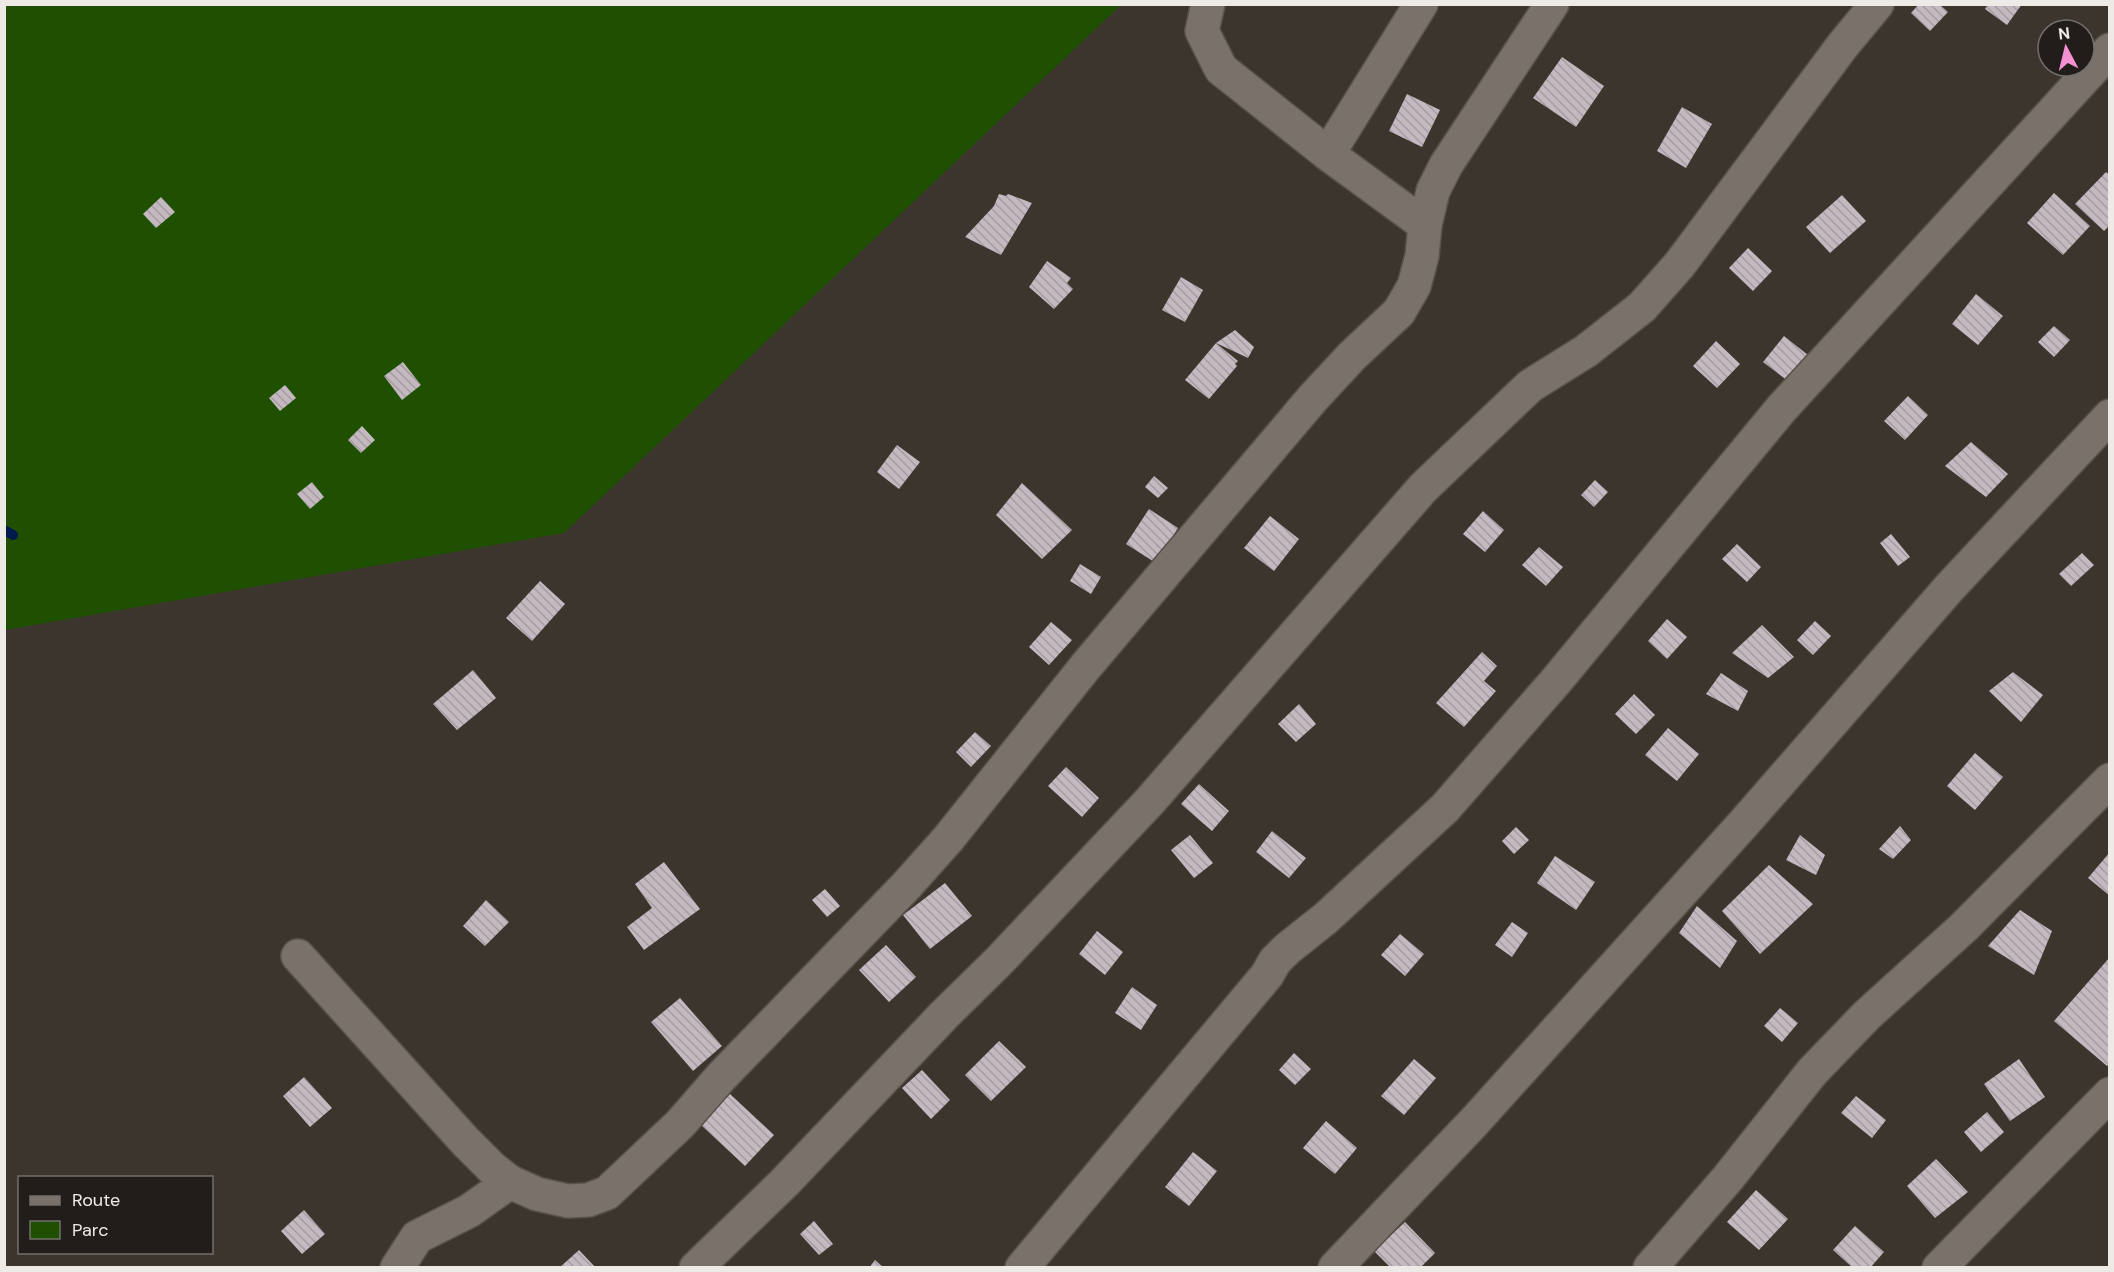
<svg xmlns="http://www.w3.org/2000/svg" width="2114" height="1272" viewBox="0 0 2114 1272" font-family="'DM Sans',sans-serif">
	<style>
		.green { fill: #1f4f00 }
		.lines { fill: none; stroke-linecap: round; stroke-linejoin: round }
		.stream { stroke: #00194c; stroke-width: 10 }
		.building { fill: url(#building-back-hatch) }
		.street-casing { stroke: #58524c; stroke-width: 36 }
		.street { stroke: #7a726a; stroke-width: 33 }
	</style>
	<defs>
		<pattern id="building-back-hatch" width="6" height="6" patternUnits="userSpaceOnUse" patternTransform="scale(1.5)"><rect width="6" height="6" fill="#c4b9c1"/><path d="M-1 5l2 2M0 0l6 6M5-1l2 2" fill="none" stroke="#a59ca2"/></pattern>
	</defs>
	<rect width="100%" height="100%" fill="#3c352e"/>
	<polygon class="green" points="4,5 1121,5 564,533 5,630"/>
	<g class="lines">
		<polyline class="stream" points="4,530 13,535"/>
	</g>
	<g class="building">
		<polygon points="1919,4 1939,4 1948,12 1930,31 1911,13"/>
		<polygon points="1988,4 2022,4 2007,25 1985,9"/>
		<polygon points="1562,57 1604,86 1576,127 1533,98"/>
		<polygon points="1407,94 1440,110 1422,147 1389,131"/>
		<polygon points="1682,107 1712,124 1686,168 1657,151"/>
		<polygon points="2106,172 2110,175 2110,225 2104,231 2075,204"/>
		<polygon points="2054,193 2090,226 2063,255 2027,223"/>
		<polygon points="999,194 1006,196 1008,194 1032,203 1001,255 965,237 994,206"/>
		<polygon points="1842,195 1866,221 1830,253 1806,227"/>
		<polygon points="161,197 175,212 156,228 143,214"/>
		<polygon points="1748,248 1772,271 1753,291 1729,268"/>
		<polygon points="1047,261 1071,278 1067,283 1073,289 1054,309 1029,287"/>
		<polygon points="1181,277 1203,290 1185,322 1162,310"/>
		<polygon points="1976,294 2003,316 1978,345 1952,324"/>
		<polygon points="2054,326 2070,340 2054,357 2038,342"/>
		<polygon points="1235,330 1254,347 1248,358 1216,343 1238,361 1235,364 1237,366 1209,399 1185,380 1216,343"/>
		<polygon points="1784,336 1808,355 1788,381 1763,362"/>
		<polygon points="1716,341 1740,364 1717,388 1693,366"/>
		<polygon points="403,362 421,385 402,400 384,376"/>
		<polygon points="285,385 296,398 280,411 269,398"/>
		<polygon points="1908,396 1928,415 1905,440 1884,421"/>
		<polygon points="362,426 375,440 361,453 348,440"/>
		<polygon points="1971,442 2008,474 1986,497 1945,466"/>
		<polygon points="897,445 920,462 899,489 877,472"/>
		<polygon points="1154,476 1168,488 1158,498 1145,487"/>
		<polygon points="1595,480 1608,492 1594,507 1581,495"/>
		<polygon points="312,482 324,497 310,509 297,494"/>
		<polygon points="1022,483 1072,530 1042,559 996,515"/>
		<polygon points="1149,509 1178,528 1156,563 1126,544"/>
		<polygon points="1483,511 1504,530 1485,552 1463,534"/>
		<polygon points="1270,516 1299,539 1274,571 1244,548"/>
		<polygon points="1891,534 1910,557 1898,566 1880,543"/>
		<polygon points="1737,544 1761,567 1747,582 1722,559"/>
		<polygon points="1539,547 1563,567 1546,586 1522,565"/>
		<polygon points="2082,553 2094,565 2071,586 2059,574"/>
		<polygon points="1080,564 1101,577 1091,594 1070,581"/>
		<polygon points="540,581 565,604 532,641 506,618"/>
		<polygon points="1667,619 1687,637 1667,659 1648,641"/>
		<polygon points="1815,621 1831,636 1813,655 1797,640"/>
		<polygon points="1051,622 1072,640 1049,665 1029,647"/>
		<polygon points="1762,625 1794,657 1768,678 1732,653"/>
		<polygon points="1482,652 1497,666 1484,681 1496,691 1464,727 1436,703"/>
		<polygon points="473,670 496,698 457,730 433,704"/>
		<polygon points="2013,672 2043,695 2021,722 1989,691"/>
		<polygon points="1721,673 1748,691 1738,711 1706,694"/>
		<polygon points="1634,694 1655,715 1636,734 1615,714"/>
		<polygon points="1299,704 1316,724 1296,742 1278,724"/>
		<polygon points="1668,728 1699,754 1677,781 1645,755"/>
		<polygon points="975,732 991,746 971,767 956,752"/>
		<polygon points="1975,753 2003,777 1975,810 1947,786"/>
		<polygon points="1066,767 1099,798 1082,817 1048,786"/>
		<polygon points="1199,784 1229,811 1212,831 1181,804"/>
		<polygon points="1900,826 1911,840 1893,859 1879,849"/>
		<polygon points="1516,827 1529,840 1514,854 1502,841"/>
		<polygon points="1272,831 1306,858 1289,878 1256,852"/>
		<polygon points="1190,835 1213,863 1194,878 1171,850"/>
		<polygon points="1800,835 1825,855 1816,875 1786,860"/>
		<polygon points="2110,852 2110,896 2088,878"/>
		<polygon points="1555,856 1595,882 1576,910 1537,883"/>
		<polygon points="664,862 700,909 644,950 627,927 652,908 635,884"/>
		<polygon points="1769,865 1813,904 1760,954 1722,911"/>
		<polygon points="945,883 972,916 930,949 903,915"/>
		<polygon points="825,889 840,906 827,917 812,900"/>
		<polygon points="486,900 509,922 485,946 463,926"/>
		<polygon points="1697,906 1737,941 1720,968 1679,933"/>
		<polygon points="2020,910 2052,931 2034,975 1988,946"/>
		<polygon points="1512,922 1528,933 1512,957 1495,945"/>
		<polygon points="1097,931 1123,952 1105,975 1079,954"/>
		<polygon points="1400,934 1424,954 1405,976 1381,955"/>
		<polygon points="886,945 916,977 889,1002 859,970"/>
		<polygon points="2110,957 2110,1063 2107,1066 2054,1021"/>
		<polygon points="1132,987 1157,1005 1141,1030 1115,1013"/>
		<polygon points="680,998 722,1046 693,1071 651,1022"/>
		<polygon points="1780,1008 1798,1023 1782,1042 1764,1026"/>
		<polygon points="999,1041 1026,1067 991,1101 965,1075"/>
		<polygon points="1294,1053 1311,1069 1295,1085 1279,1070"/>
		<polygon points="1414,1059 1436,1078 1404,1115 1381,1096"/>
		<polygon points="2019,1059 2045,1097 2010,1121 1984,1084"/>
		<polygon points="922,1070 950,1100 931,1119 902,1088"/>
		<polygon points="304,1077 332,1108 310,1127 283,1096"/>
		<polygon points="730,1094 774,1135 745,1166 701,1125"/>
		<polygon points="1856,1096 1886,1120 1872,1138 1841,1113"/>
		<polygon points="1987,1112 2004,1132 1981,1152 1964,1132"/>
		<polygon points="1326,1121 1357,1148 1335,1174 1303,1148"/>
		<polygon points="1193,1152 1217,1171 1189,1206 1165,1187"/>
		<polygon points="1936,1159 1968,1192 1935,1218 1907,1186"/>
		<polygon points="1756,1190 1788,1219 1759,1250 1727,1222"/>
		<polygon points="304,1210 325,1234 302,1254 281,1231"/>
		<polygon points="814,1221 833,1244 819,1255 800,1234"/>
		<polygon points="1405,1222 1435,1253 1420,1268 1391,1268 1374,1251"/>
		<polygon points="1855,1226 1884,1252 1870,1268 1853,1268 1833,1250"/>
		<polygon points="579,1250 596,1268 559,1268"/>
		<polygon points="875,1260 884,1268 869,1268"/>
	</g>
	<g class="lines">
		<g class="street-casing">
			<g id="street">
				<polyline points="1208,4 1202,31 1221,69 1328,154 1425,225"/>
				<polyline points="1328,154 1421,4"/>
				<polyline points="298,956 465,1141 492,1168 510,1182"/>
				<polyline points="397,1268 417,1237 469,1211 510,1182 537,1194 568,1201 588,1200 607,1193 680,1124 721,1077 906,886 948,839 1086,666 1313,398 1352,356 1399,312 1414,286 1422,256 1425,225 1433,191 1446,165 1552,4"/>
				<polyline points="696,1268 784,1183 945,1014 999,961 1150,801 1423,488 1530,386 1586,351 1642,307 1680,264 1843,45 1877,4"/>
				<polyline points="1022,1268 1267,975 1275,961 1287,949 1326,918 1445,808 1556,681 1782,408 2110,50"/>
				<polyline points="1335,1268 1474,1122 1744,823 1950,587 2110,416"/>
				<polyline points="1650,1268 1728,1178 1812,1072 1867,1015 1964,927 2110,780"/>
				<polyline points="1939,1268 2110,1094"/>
			</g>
		</g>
		<use href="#street" class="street"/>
	</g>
	<rect width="2114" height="1272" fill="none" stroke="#eeeae5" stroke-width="12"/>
	<rect x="18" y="1176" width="195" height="78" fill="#201d1a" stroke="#726f6b" stroke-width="1.5"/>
	<rect x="30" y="1196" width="30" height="9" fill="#7a726a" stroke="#726f6b" stroke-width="1.5"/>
	<text x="72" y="1206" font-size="18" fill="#eeeae5">Route</text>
	<rect x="30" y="1221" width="30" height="18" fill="#1f4f00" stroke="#726f6b" stroke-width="1.5"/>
	<text x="72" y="1236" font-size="18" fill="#eeeae5">Parc</text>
	<g transform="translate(2066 48) rotate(353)"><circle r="28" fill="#201d1a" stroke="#726f6b" stroke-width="1.5"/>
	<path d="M0-4.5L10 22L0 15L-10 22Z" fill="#f591d2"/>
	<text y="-9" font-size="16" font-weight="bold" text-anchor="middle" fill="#eeeae5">N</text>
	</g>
</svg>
